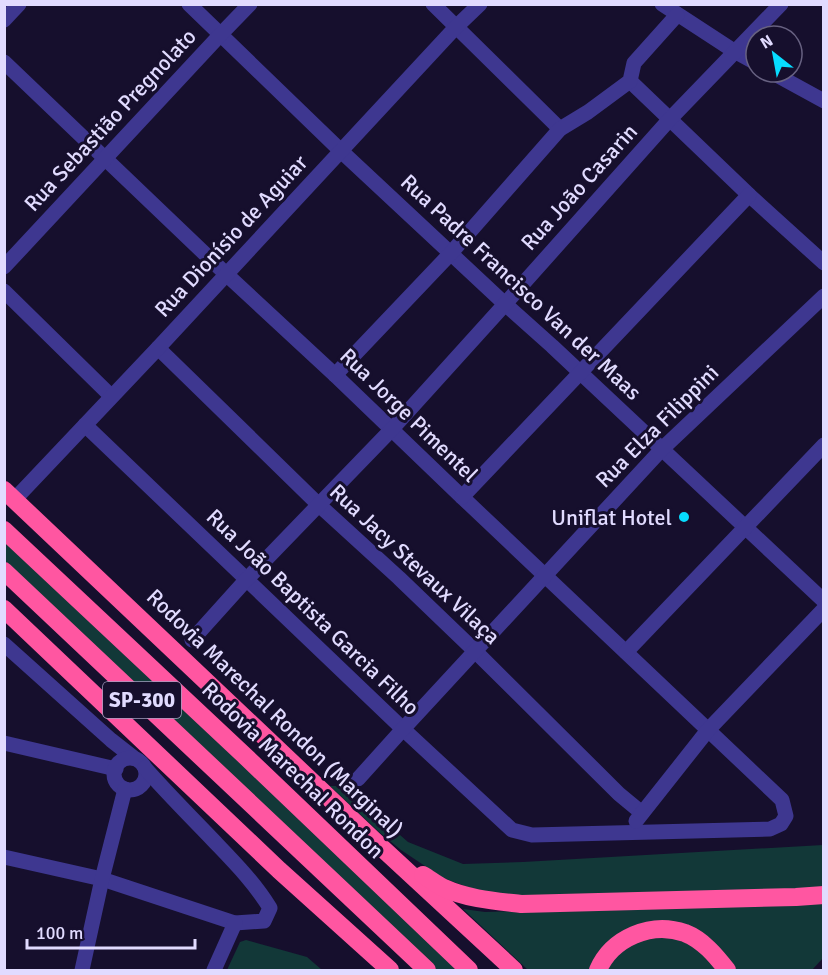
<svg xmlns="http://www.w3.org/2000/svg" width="828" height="975" viewBox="0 0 828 975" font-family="Signika,sans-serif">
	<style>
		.green { fill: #123838 }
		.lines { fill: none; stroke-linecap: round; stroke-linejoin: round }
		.minor { stroke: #3e3790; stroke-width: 15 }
		.highway { stroke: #ff56a1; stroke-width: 18 }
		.poi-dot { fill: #07dcff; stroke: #160f2d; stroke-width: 2 }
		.labels { text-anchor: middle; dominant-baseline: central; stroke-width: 6; stroke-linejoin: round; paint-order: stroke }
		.shield { fill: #160f2d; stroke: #a49ec0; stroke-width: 1.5 }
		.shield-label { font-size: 21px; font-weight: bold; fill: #e1dbff }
		.street-label { font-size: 22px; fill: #e1dbff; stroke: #160f2d }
		.poi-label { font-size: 22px; fill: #e1dbff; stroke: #160f2d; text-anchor: end }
	</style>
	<rect width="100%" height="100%" fill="#160f2d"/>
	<g class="green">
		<polygon points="4,540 459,970 437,970 5,561"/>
		<polygon points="330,786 344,786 408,842 463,864 523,862 823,845 823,889 539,898 484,893 443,878 401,850 379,832"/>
		<polygon points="823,902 823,958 812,970 736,970 733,964 668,924 591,970 528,970 463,909 485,912"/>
		<polygon points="667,936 692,945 720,970 605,970 617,953 642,938"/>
		<polygon points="246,940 307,957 322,970 227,970 240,942"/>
	</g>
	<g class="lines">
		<g class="minor">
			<polyline points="189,4 341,151 505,304 552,346 824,601"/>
			<polyline points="433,4 560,129"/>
			<polyline points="662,4 734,51 756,63"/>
			<polyline points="4,20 19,4"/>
			<polyline points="4,62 226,274 335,375 462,497 782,800 786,816 781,824 770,829 532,835 512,830 403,729 85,425"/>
			<polyline points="771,72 824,101"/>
			<polyline points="630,81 749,195 824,263"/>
			<polyline points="4,267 221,34 250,4"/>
			<polyline points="4,291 111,396"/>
			<polyline points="158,348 319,505 399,578 475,651 619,794 642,813"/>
			<polyline points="335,375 451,253 560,129 588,112 630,81 634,63 677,15"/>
			<polyline points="462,497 749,195"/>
			<polyline points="15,499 158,348 456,27 480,4"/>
			<polyline points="192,640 246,580 392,429 505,304 669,120 781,4"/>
			<polyline points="4,644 111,740 134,758"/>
			<polyline points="626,652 824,445"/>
			<polyline points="4,743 116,769"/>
			<circle cx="130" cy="774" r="16"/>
			<polyline points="358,779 403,729 662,449 824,296"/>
			<polyline points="636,821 708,730 824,609"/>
			<path d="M4,857L102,879L235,923L264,921L270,908C254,882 234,862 213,840C190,816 167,793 145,768"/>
			<polyline points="82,970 102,879 125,789"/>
			<polyline points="214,970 235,923"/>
		</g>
		<g class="highway">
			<polyline points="4,490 381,847 514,970"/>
			<polyline points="4,530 245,756 469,970"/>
			<polyline points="4,571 427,970"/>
			<polyline points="4,609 279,870 390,970"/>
			<path d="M423,875C430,879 437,885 444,888C468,899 495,901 521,904L796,897L824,895"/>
			<path d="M598,970C612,938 651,921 685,933C703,940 716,956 727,970"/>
		</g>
	</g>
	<circle class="poi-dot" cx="684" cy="517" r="6"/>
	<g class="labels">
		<rect class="shield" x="103" y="682" width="78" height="36" rx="4.5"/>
		<g class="shield-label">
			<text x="142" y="700">SP-300</text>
		</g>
		<g class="street-label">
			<text transform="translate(110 120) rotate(-47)">Rua Sebastião Pregnolato</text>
			<text transform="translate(579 187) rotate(-48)">Rua João Casarin</text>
			<text transform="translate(231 236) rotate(-47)">Rua Dionísio de Aguiar</text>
			<text transform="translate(521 287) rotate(43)">Rua Padre Francisco Van der Maas</text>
			<text transform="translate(409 415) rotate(44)">Rua Jorge Pimentel</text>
			<text transform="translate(657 426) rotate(-45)">Rua Elza Filippini</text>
			<text transform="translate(415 564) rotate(43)">Rua Jacy Stevaux Vilaça</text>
			<text transform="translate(313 612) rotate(44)">Rua João Baptista Garcia Filho</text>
			<text transform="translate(275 713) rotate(44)">Rodovia Marechal Rondon (Marginal)</text>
			<text transform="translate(293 770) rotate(44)">Rodovia Marechal Rondon</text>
		</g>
		<g class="poi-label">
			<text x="672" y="517">Uniflat Hotel</text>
		</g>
	</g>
	<rect width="828" height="975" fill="none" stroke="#e1dbff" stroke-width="12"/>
	<g transform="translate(774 54) rotate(329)"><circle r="28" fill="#160f2d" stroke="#676181" stroke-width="1.5"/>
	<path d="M0-4.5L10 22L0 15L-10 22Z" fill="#07dcff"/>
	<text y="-9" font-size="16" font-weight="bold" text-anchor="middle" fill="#e1dbff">N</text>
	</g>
	<path d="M27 939v9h168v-9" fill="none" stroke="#e1dbff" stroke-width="3"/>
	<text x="36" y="939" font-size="18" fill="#e1dbff" stroke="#160f2d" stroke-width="4.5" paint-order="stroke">100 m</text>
</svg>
